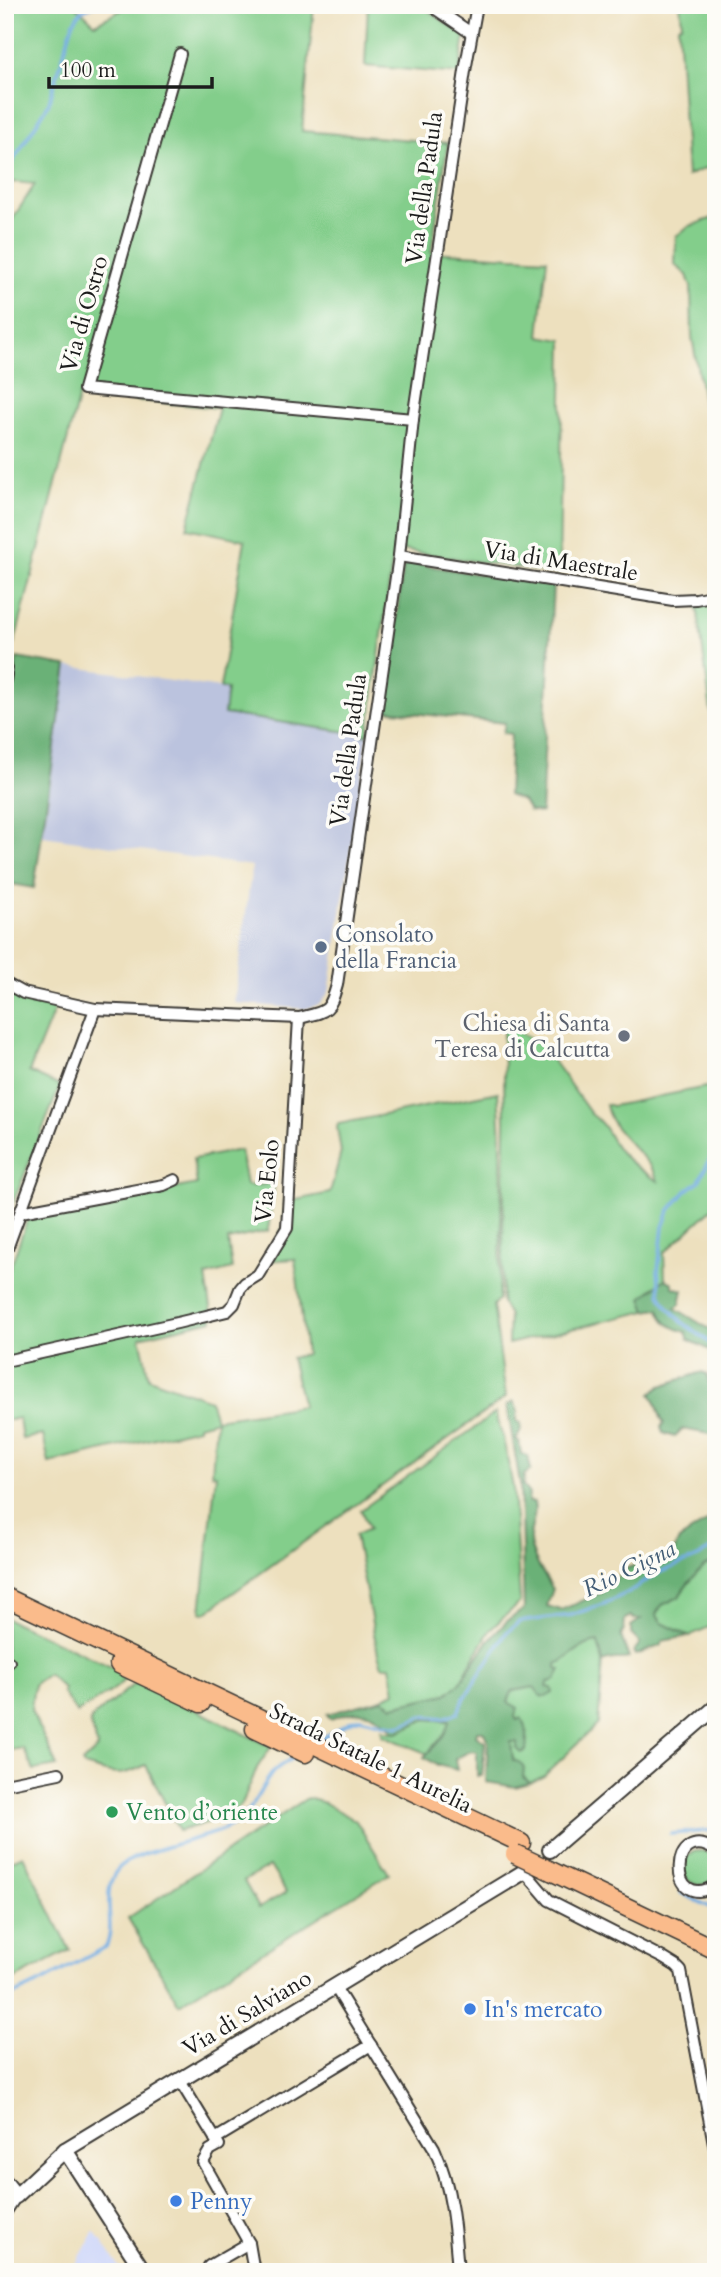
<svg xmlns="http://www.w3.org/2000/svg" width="721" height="2277" viewBox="0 0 721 2277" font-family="Cardo,serif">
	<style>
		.built { fill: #d1d9f9 }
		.industrial { fill: #bbc3de }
		.green { fill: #83ce8b; stroke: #507554; stroke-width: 2; fill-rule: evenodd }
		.forest { fill: #6ab177; stroke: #43664a; stroke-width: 2 }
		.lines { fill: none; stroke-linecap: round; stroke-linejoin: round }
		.stream { stroke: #70abe1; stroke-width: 3.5 }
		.minor-casing { stroke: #3b3934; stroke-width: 14 }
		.tertiary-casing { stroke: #3b3934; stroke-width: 18 }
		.trunk-casing { stroke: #3b3934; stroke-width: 21 }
		.minor { stroke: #fff; stroke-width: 10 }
		.tertiary { stroke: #fff; stroke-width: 14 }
		.trunk { stroke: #fabb8b; stroke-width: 18 }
		.trunk-bridge-casing { stroke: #3b3934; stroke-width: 21; stroke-linecap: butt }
		.trunk-bridge { stroke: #fabb8b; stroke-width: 18 }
		.service-dot { fill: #5c6f8a; stroke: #fdfcf7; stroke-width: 2.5 }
		.worship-dot { fill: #6b7280; stroke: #fdfcf7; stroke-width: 2.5 }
		.leisure-dot { fill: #2e9e5b; stroke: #fdfcf7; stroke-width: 2.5 }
		.shop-dot { fill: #3f7fe0; stroke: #fdfcf7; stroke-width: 2.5 }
		.labels { text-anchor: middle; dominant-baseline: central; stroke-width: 7; stroke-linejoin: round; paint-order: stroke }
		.street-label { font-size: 23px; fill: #1c1c1c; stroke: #fdfcf7 }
		.service-label { font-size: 23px; fill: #4e5e75; stroke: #fdfcf7; text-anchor: start }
		.worship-label { font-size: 23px; fill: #5b616d; stroke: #fdfcf7; text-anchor: end }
		.leisure-label { font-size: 23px; fill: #27864d; stroke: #fdfcf7; text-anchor: start }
		.shop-label { font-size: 23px; fill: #366cbe; stroke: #fdfcf7; text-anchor: start }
		.water-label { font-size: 24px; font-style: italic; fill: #425c75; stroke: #fdfcf7 }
	</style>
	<rect width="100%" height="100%" fill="#fdfcf7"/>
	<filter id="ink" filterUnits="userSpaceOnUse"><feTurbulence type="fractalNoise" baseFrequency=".0143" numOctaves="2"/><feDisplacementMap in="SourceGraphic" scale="14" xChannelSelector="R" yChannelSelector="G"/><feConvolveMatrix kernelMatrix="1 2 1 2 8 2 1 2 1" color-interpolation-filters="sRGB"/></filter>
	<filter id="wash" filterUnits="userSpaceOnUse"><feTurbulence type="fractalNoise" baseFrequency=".00686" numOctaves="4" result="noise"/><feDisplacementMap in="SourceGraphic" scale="28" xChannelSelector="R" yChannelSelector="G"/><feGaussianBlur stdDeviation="1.57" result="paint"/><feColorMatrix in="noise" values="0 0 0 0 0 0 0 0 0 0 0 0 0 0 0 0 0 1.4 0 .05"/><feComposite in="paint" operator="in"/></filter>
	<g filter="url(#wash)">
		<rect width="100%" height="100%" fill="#ede0be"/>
		<polygon class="built" points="95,2231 97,2234 122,2272 71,2272"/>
		<polygon class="industrial" points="67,666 227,689 224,714 368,735 329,992 320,1004 305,1009 234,1003 252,866 43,836"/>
		<g class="green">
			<polygon points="5,5 75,5 95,24 131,5 314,5 302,131 448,143 431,252 547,259 539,336 563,340 559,574 394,549 368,735 224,714 227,689 220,688 245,540 187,528 219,408 79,395 13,649 5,648 5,231 35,184 14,182 5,186"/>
			<polygon points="368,5 420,5 465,36 459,74 365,66"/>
			<polygon points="680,5 716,5 716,164 687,176 678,26 682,24"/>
			<polygon points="716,217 716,444 711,446 692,337 691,287 687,275 675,265 676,236 690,226"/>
			<polygon points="716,600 716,750 697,606"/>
			<polygon points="5,995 56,1006 29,1072 60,1086 5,1223"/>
			<path d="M503,1029H514L541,1044L591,1114C608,1125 609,1141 622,1154C632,1165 645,1173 658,1181C649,1153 609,1134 606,1104L612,1106L716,1085V1205L664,1253L665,1279L642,1298L647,1311L508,1344L509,1315L502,1304L505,1121Z"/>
			<path d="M498,1092C504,1160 501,1231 499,1300L493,1305L506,1397L205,1613L201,1612L216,1474H212L216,1420L198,1425V1428L49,1463L43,1435L22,1439L19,1418L5,1421V1282L28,1218L197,1184L193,1159L240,1150L246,1185L254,1186L271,1183L274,1187L268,1231L228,1240L232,1269L206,1276L213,1320L140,1337L149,1378L210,1400L216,1419L303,1406L291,1358L306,1354L295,1259L265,1261L283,1227L286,1202L330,1193L341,1152L337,1127L338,1124Z"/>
			<polygon points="495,1413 503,1438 513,1487 520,1602 490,1630 459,1684 446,1694 393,1706 382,1699 395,1692 390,1666 382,1666 378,1654 355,1535 369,1529 361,1510"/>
			<path d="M716,1562V1624L689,1636L662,1623L656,1614L662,1605L679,1597C681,1591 699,1570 705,1566C706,1565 714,1563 716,1562Z"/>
			<polygon points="5,1618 129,1675 117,1687 77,1713 62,1692 64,1689 48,1674 34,1684 31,1710 57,1766 34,1770 23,1748 5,1751"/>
			<path d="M598,1642L603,1662L598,1724L544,1776L530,1783C518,1773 510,1759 511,1742H517V1748L520,1753L517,1720L508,1702L512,1691L534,1687H547L548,1682L556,1680L560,1671L556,1669L557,1664C574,1655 578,1644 598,1642Z"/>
			<path d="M138,1681L271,1747L257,1768L242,1804L229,1816L179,1831L146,1765C117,1779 114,1774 84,1766L82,1763L98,1748L90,1723L93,1717Z"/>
			<path d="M426,1719L450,1721L445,1737L434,1744L428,1754L382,1735V1730C395,1737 413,1724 426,1719Z"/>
			<path d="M307,1798L325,1803L356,1821L389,1874L179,2004L128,1918ZM270,1866L286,1892L259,1908L244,1881Z"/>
			<circle cx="700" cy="1868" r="17"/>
			<polygon points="23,1855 70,1950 15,1979 5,1960 5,1863"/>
		</g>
		<g class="forest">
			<polygon points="410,563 553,586 541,813 529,811 523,801 508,795 511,734 503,733 505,723 385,710 403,567"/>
			<polygon points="17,658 67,666 34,888 5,883 5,740"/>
			<path d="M665,1279L673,1283V1287L683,1290L680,1304L675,1308L716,1333V1362L713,1360L710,1350L689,1340L686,1332C672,1328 663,1323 659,1309L647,1311L642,1298Z"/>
			<path d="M702,1372L708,1375L709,1383L714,1388L716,1435L682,1429L675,1437L663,1433L661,1426L664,1423C657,1414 659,1403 651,1394L661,1386Z"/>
			<path d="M514,1402L518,1412L516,1421L520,1423L521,1430L516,1440L519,1441L521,1454L528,1456L531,1470L524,1475L523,1486L529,1494L528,1502L534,1503C537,1516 531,1524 530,1537C529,1554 544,1575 553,1589L547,1606L561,1610L601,1593L627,1568L673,1553L679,1540L716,1516V1562C714,1563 706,1565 705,1566C699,1570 681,1591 679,1597L662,1605L656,1614L662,1623L689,1636L662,1641V1645L636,1655L634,1651L640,1643L631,1634V1626L641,1619H633L631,1616L625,1619L624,1630L621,1636L629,1658C619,1661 614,1656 603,1662L598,1642C579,1644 574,1655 557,1664V1669L561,1670L556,1680L548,1682L547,1687L552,1688L553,1693L546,1697L541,1696L534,1687L512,1691L508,1702L518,1708L514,1717L517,1720L521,1718C529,1726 527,1740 526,1751L521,1753L517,1748V1742H511L513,1760L521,1763L524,1768L523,1777L530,1783L515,1787L486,1782L488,1741L483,1731H477L476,1736L485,1742L482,1776H477V1752L470,1751L455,1759L457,1770L437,1765L424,1757C435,1745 446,1737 449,1721L426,1719L395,1733C373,1708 361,1708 330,1719L327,1714L382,1699L393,1706L446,1694L459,1684L489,1640L507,1621L524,1609L520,1483L507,1405Z"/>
		</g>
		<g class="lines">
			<g class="stream">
				<polyline points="5,174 48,105 73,23 82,10 95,5"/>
				<polyline points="716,1147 699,1181 686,1191 669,1211 663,1227 658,1271 660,1294 667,1306 682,1322 716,1347"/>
				<polyline points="320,1739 351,1721 360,1718 384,1724 400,1726 422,1716 444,1718 458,1713 462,1702 506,1633 519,1622 572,1615 606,1603 629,1592 656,1574 698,1557 716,1546"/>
				<polyline points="671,1834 716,1830"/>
				<polyline points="681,1893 716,1910"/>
				<path d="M5,1999L45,1980L106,1947C117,1923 99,1891 118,1869C137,1848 206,1841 234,1824C252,1813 260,1788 273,1772C279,1766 288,1761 295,1756"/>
			</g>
		</g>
	</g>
	<g filter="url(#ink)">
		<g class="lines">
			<g class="minor-casing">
				<g id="minor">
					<polyline points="430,5 471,33"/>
					<polyline points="180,54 84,389 413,419"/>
					<polyline points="399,556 673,600 696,599 716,595"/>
					<polyline points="5,665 7,668 5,681"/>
					<polyline points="5,983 23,993 95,1009"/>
					<polyline points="21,1212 164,1185 175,1180"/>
					<path d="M5,1254L95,1009L299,1018C327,1011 329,1013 337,985L399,556L413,419L465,71L477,5"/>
					<polyline points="5,1361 177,1323 227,1311 234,1304 240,1289 245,1283 258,1275 287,1228 299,1018"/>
					<polyline points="5,1663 9,1662"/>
					<polyline points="5,1784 59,1773"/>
					<path d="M716,1851C669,1819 666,1915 716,1885"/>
					<polyline points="525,1872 549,1900 663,1958 676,1966 681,1971 716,2154"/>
					<path d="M335,1987L434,2148C452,2187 455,2229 458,2272"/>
					<polyline points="180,2081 219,2145 210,2150 203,2162 249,2243 254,2272"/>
					<polyline points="215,2139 371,2045"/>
					<polyline points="5,2213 16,2196"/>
					<polyline points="209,2272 209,2266 249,2243"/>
				</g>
			</g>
			<g class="tertiary-casing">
				<g id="tertiary">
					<polyline points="550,1850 716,1707"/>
					<polyline points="65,2150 144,2272"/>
					<polyline points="5,2182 16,2196 65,2150 527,1870"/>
				</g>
			</g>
			<g class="trunk-casing">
				<g id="trunk">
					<polyline points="5,1597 521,1843"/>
					<polyline points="119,1664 201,1703"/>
					<polyline points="255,1729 305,1753"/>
					<polyline points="551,1871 716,1950"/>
				</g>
			</g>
			<use href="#minor" class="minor"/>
			<use href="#tertiary" class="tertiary"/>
			<use href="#trunk" class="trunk"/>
			<g class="trunk-bridge-casing">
				<polyline id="trunk-bridge" points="515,1854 551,1871"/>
			</g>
			<use href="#trunk-bridge" class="trunk-bridge"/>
		</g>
	</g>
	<circle class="service-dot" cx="321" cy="947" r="7"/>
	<circle class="worship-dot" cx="624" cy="1036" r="7"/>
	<circle class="leisure-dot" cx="112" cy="1812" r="7"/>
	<g class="shop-dot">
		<circle cx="470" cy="2009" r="7"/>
		<circle cx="176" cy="2201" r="7"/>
	</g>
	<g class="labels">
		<g class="street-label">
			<text transform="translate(424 188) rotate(-82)">Via della Padula</text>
			<text transform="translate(84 314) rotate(-74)">Via di Ostro</text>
			<text transform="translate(561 561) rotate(9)">Via di Maestrale</text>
			<text transform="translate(348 750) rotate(-82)">Via della Padula</text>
			<text transform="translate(267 1181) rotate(-84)">Via Eolo</text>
			<text transform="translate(371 1758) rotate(26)">Strada Statale 1 Aurelia</text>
			<text transform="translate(247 2013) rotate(-31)">Via di Salviano</text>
		</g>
		<g class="service-label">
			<text x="335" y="934">Consolato<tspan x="335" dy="26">della Francia</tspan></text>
		</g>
		<g class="worship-label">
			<text x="610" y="1023">Chiesa di Santa<tspan x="610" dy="26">Teresa di Calcutta</tspan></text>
		</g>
		<g class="leisure-label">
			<text x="126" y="1812">Vento d’oriente</text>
		</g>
		<g class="shop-label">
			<text x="484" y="2009">In's mercato</text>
			<text x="190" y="2201">Penny</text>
		</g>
		<g class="water-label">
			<text transform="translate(629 1569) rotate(-26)">Rio Cigna</text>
		</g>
	</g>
	<rect width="721" height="2277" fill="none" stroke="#fdfcf7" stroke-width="28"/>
	<path d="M49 77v10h163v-10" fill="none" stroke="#1c1c1c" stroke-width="3.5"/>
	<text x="60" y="77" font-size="21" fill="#1c1c1c" stroke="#fdfcf7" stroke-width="5" paint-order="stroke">100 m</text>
</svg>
